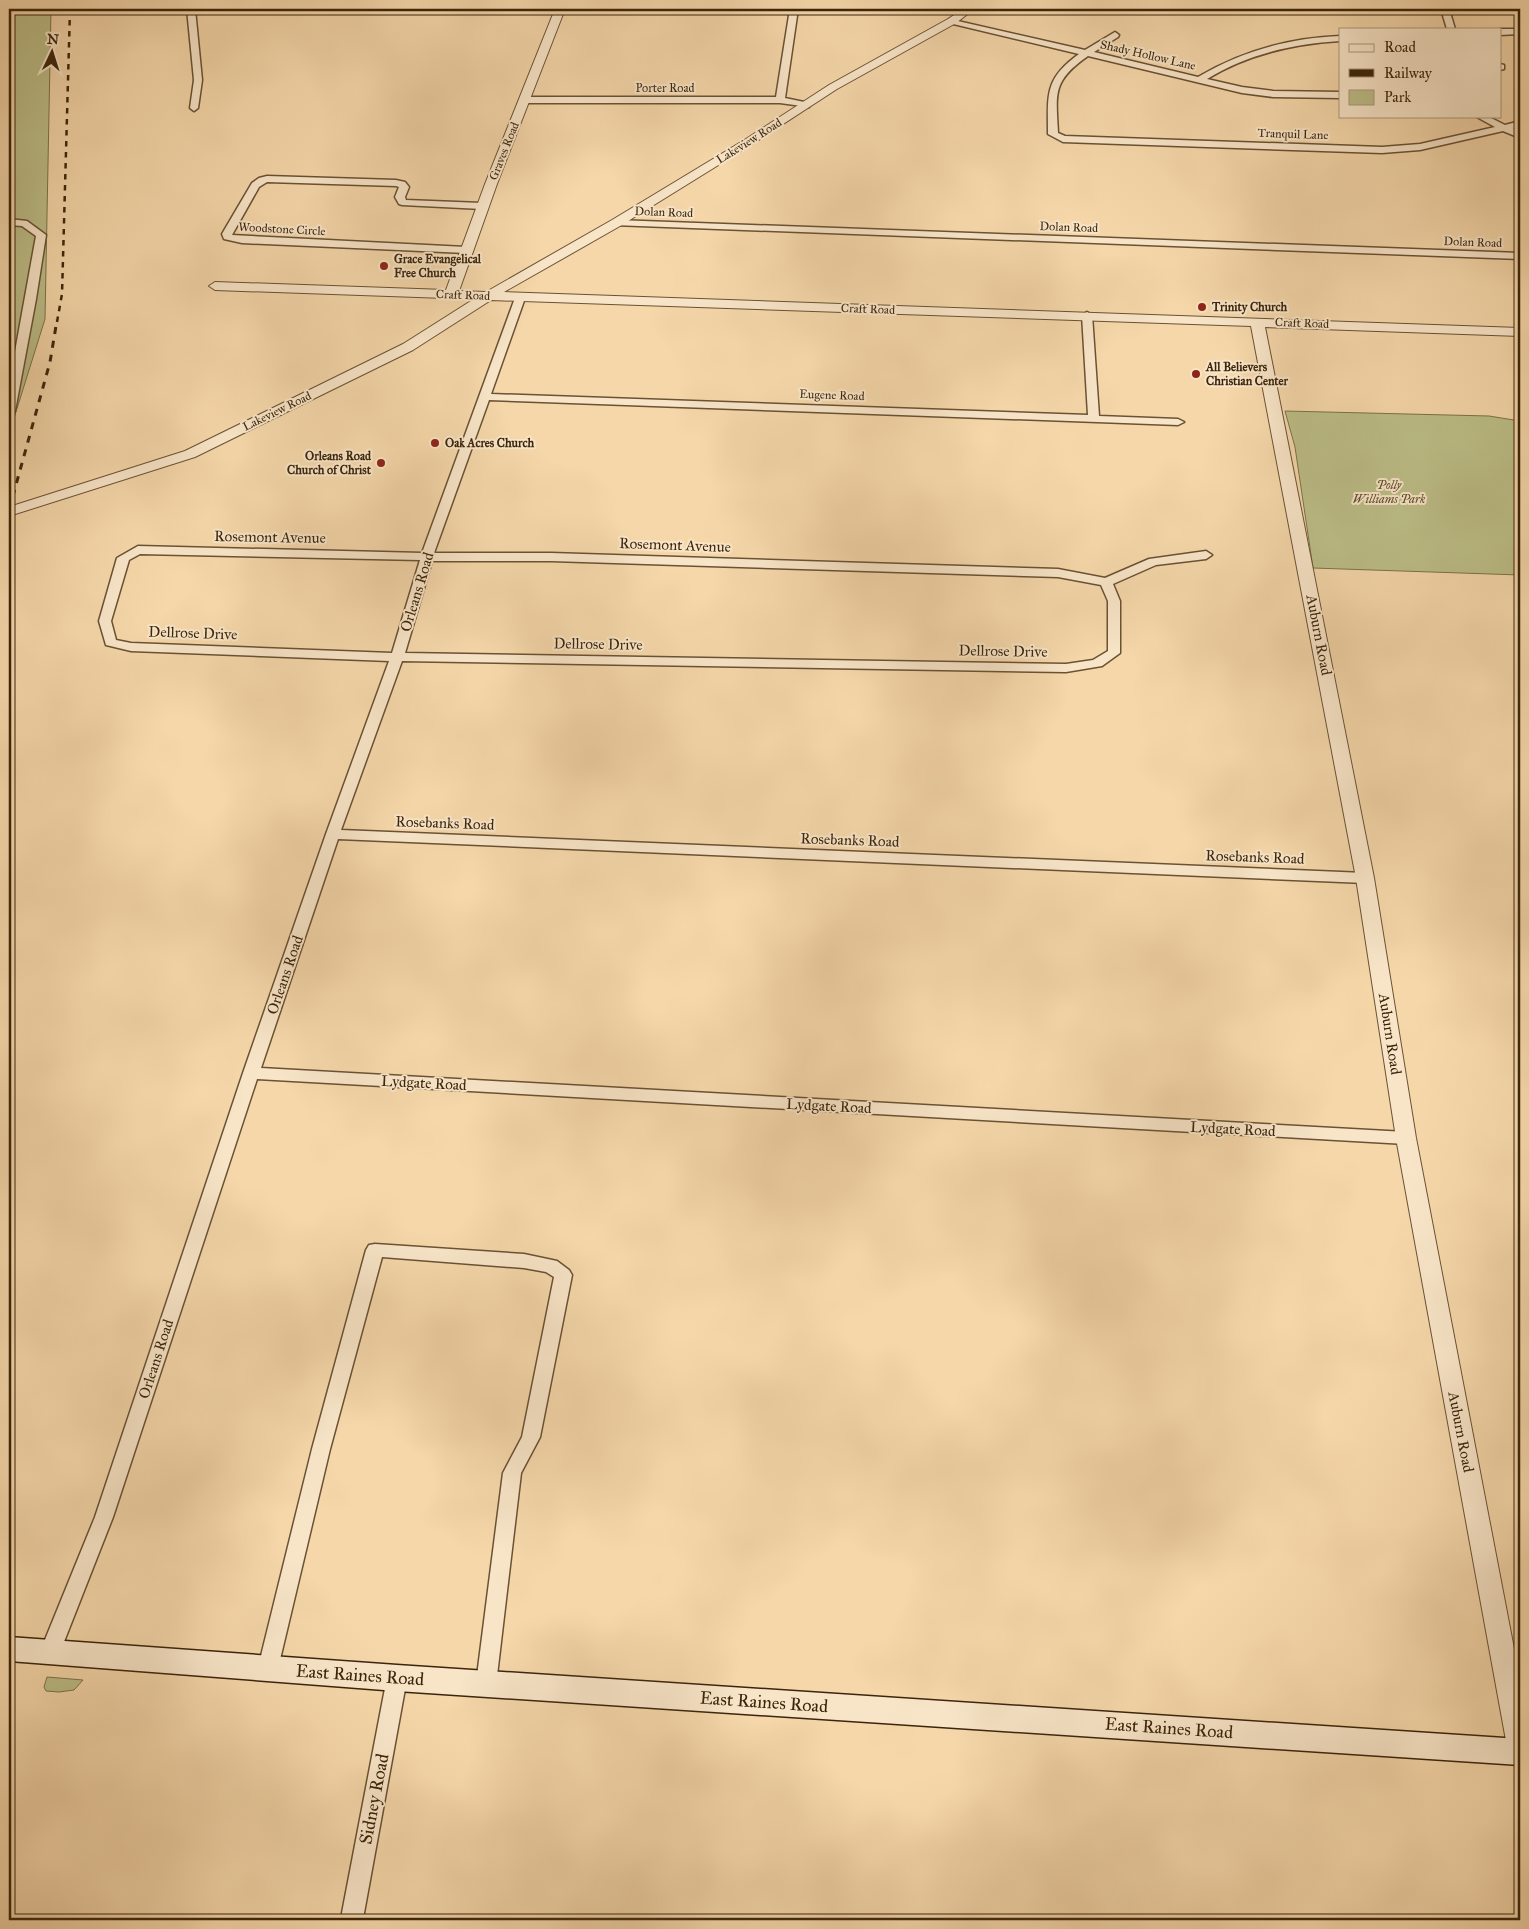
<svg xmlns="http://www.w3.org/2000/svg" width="1529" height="1929" viewBox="0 0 1529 1929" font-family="'IM FELL Great Primer',serif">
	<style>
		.green { fill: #bcbe88; stroke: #7c724a }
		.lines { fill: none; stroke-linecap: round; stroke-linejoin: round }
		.minor-casing { stroke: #6a5234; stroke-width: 3 }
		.tertiary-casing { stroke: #6a5234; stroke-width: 2 }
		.secondary-casing { stroke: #3b250c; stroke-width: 3 }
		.minor { fill: #f8e5c8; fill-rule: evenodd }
		.tertiary { fill: #f8e5c8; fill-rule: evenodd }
		.secondary { fill: #f8e5c8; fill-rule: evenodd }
		.rail-far1 { stroke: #3b250c; stroke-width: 2.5; stroke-dasharray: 5.5 5.5; stroke-linecap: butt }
		.rail { stroke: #3b250c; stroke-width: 3; stroke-dasharray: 7 7; stroke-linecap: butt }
		.poi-dot { fill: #8f2418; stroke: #f8e5c8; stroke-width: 2 }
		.labels { text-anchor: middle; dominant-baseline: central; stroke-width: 4; stroke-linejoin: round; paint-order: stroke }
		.far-street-label { font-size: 12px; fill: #3b250c; stroke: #f8e5c8 }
		.far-poi-label { font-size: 12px; font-weight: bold; fill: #3b250c; stroke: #f8e5c8; text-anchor: start }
		.far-park-label { font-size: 12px; font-style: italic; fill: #5b4b2b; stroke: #f8e5c8 }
		.street-label { font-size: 15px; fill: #3b250c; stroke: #f8e5c8 }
		.near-street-label { font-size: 18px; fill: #3b250c; stroke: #f8e5c8 }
	</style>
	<rect width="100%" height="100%" fill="#f5d7aa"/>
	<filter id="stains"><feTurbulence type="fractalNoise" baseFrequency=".004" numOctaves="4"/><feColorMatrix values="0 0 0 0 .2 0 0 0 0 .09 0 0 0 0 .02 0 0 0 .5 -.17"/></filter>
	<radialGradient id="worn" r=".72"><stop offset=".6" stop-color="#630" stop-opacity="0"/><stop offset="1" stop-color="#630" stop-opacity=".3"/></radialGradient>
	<g class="green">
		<polygon points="9,9 51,9 45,319 9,434"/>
		<polygon points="1285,411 1489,416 1520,421 1520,575 1313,568 1295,447"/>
		<polygon points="47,1677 83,1680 74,1690 59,1692 46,1691 44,1687"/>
	</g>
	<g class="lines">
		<g class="minor-casing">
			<g id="minor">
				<polygon points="187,9 195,9 202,80 198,108 194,111 190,108 194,80"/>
				<polygon points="790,9 798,9 785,98 809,103 809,107 780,103 524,103 520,100 524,97 776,97"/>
				<polygon points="1441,9 1449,9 1455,29 1447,29"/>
				<path d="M949,19L1085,50L1115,32L1119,35L1118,37L1094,52L1198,77C1242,51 1289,38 1340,36V41C1292,44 1248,54 1207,79L1242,87L1273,91L1340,92V98L1273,97L1242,93L1088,56C1052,81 1056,93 1058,133L1065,136L1382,147L1420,144L1495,127L1475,116H1487L1505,125L1520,121V127L1513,128L1520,132V138L1503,131L1420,150L1382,153L1063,142L1048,134C1048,95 1044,79 1079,54L949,23Z"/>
				<polygon points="1500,29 1520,29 1520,34 1500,35"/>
				<polygon points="1500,64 1504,65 1504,69 1500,70"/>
				<polygon points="267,176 396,180 405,182 409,187 405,197 406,200 482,203 487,206 482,209 402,205 399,204 395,197 399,187 396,186 267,182 259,187 232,235 466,247 471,250 466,253 242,243 224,239 222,234 252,183 259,178"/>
				<polygon points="9,219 27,221 46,235 36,299 15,411 9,414 9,385 36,236 22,226 9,225"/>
				<polygon points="616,220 1520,253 1520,259 613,225 611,223"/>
				<path d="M520,295L525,298L491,394L1088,415L1082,315L1087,312L1092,315L1099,416L1178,419L1184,422L1178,425L489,400L434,553H551L1058,569L1105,578L1149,559L1206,551L1212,555L1206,559L1156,565L1113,584L1120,601V653L1102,666L1066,672L402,661L341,830L1365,873L1370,875L1372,878L1370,881L1365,883L338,839L261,1068L1406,1132L1412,1134L1414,1138L1412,1142L1406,1144L257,1079L113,1517L60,1652L57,1658L50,1661L43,1658L40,1652L95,1517L243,1073L326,834L389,661L131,651L106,645L99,621L117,558L138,546L422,553L515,298ZM140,554L420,560L392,653L131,643L116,640L111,621L129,560ZM432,561H551L1058,577L1101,585L1108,601V651L1093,660L1066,664L405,653Z"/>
				<polygon points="375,1244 524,1254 557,1261 569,1270 572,1275 540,1437 521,1473 496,1684 493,1690 486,1693 479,1690 476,1684 503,1473 522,1437 554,1277 546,1272 524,1268 382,1257 330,1449 278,1668 275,1674 268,1677 261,1674 258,1668 312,1449 366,1250 369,1245"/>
				<polygon points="397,1669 404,1672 407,1678 364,1913 365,1920 343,1920 342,1913 387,1678 390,1672"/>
			</g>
		</g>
		<g class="tertiary-casing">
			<polygon id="tertiary" points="555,9 565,9 497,184 459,291 486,292 612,220 746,139 829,85 948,19 963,9 974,9 956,23 837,89 754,143 620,226 504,292 1520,328 1520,336 1265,327 1374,878 1416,1138 1520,1680 1520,1758 1511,1754 1507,1746 1396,1138 1356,878 1251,326 491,300 413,350 195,457 9,516 9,507 185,451 403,344 474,299 215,290 209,286 215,282 446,290 485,184"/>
		</g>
		<g class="secondary-casing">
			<polygon id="secondary" points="9,1637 397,1665 1520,1739 1520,1765 397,1691 9,1661"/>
		</g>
		<use href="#minor" class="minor"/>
		<use href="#tertiary" class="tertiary"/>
		<use href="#secondary" class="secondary"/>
		<polyline class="rail-far1" points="57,322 62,294 70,9"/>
		<polyline class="rail" points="9,510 50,362 57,320"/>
	</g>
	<g class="poi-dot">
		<circle cx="384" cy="266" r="5"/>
		<circle cx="1202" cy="307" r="5"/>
		<circle cx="1196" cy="374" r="5"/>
		<circle cx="435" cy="443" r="5"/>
		<circle cx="381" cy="463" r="5"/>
	</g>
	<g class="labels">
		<g class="far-street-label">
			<text transform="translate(1148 55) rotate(13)">Shady Hollow Lane</text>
			<text x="665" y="88">Porter Road</text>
			<text transform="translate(1293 134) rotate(2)">Tranquil Lane</text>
			<text transform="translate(749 141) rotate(-32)">Lakeview Road</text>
			<text transform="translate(504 151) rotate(-68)">Graves Road</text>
			<text transform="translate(664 212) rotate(2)">Dolan Road</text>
			<text transform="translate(1069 227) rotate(2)">Dolan Road</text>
			<text transform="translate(282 229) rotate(3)">Woodstone Circle</text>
			<text transform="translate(1473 242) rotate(2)">Dolan Road</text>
			<text transform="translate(463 295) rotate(2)">Craft Road</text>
			<text transform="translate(868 309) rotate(2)">Craft Road</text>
			<text transform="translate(1302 323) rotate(2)">Craft Road</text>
			<text transform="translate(832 395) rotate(2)">Eugene Road</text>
			<text transform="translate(277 411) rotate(-26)">Lakeview Road</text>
		</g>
		<g class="far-poi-label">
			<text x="394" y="259">Grace Evangelical<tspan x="394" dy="14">Free Church</tspan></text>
			<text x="1212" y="307">Trinity Church</text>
			<text x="1206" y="367">All Believers<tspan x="1206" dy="14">Christian Center</tspan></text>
			<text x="445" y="443">Oak Acres Church</text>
			<text x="371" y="456" text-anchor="end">Orleans Road<tspan x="371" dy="14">Church of Christ</tspan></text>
		</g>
		<g class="far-park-label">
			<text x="1389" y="485">Polly<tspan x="1389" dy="14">Williams Park</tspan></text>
		</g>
		<g class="street-label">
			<text transform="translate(270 537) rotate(1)">Rosemont Avenue</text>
			<text transform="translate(675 545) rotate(2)">Rosemont Avenue</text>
			<text transform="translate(417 592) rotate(-73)">Orleans Road</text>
			<text transform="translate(193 633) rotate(2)">Dellrose Drive</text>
			<text transform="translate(1319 635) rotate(79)">Auburn Road</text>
			<text transform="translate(598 644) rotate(1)">Dellrose Drive</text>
			<text transform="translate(1003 651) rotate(1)">Dellrose Drive</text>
			<text transform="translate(445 823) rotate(2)">Rosebanks Road</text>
			<text transform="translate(850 840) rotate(2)">Rosebanks Road</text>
			<text transform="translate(1255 857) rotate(2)">Rosebanks Road</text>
			<text transform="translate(285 975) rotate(-71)">Orleans Road</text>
			<text transform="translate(1390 1034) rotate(81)">Auburn Road</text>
			<text transform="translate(424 1083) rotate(3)">Lydgate Road</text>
			<text transform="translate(829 1106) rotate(3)">Lydgate Road</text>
			<text transform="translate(1233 1129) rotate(3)">Lydgate Road</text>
			<text transform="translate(156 1359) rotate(-72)">Orleans Road</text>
			<text transform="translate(1461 1432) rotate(79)">Auburn Road</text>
		</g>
		<g class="near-street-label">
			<text transform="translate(360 1675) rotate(4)">East Raines Road</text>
			<text transform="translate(764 1702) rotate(4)">East Raines Road</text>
			<text transform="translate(1169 1728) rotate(4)">East Raines Road</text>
			<text transform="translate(374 1799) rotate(-79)">Sidney Road</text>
		</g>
	</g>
	<rect width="1529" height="1929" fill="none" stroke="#f5d7aa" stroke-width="30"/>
	<rect x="10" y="10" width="1509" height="1909" fill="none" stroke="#3b250c" stroke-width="2.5"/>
	<rect x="15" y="15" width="1499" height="1899" fill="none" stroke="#3b250c"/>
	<rect x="1339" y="28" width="162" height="90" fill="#f8e5c8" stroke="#ac987d"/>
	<rect x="1349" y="44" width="25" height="8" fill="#f8e5c8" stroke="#ac987d"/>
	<text x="1384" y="52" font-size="15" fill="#3b250c">Road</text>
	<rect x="1349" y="69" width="25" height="8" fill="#3b250c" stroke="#ac987d"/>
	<text x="1384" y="78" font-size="15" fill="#3b250c">Railway</text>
	<rect x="1349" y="90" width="25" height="15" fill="#bcbe88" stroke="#ac987d"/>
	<text x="1384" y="102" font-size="15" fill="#3b250c">Park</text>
	<g transform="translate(52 52) rotate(4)" stroke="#f8e5c8" stroke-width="4" paint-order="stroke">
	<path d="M0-4L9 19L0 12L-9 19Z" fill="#3b250c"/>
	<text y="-8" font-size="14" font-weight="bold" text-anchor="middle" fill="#3b250c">N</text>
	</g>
	<rect width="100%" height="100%" filter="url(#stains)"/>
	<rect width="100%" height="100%" fill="url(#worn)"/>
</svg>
